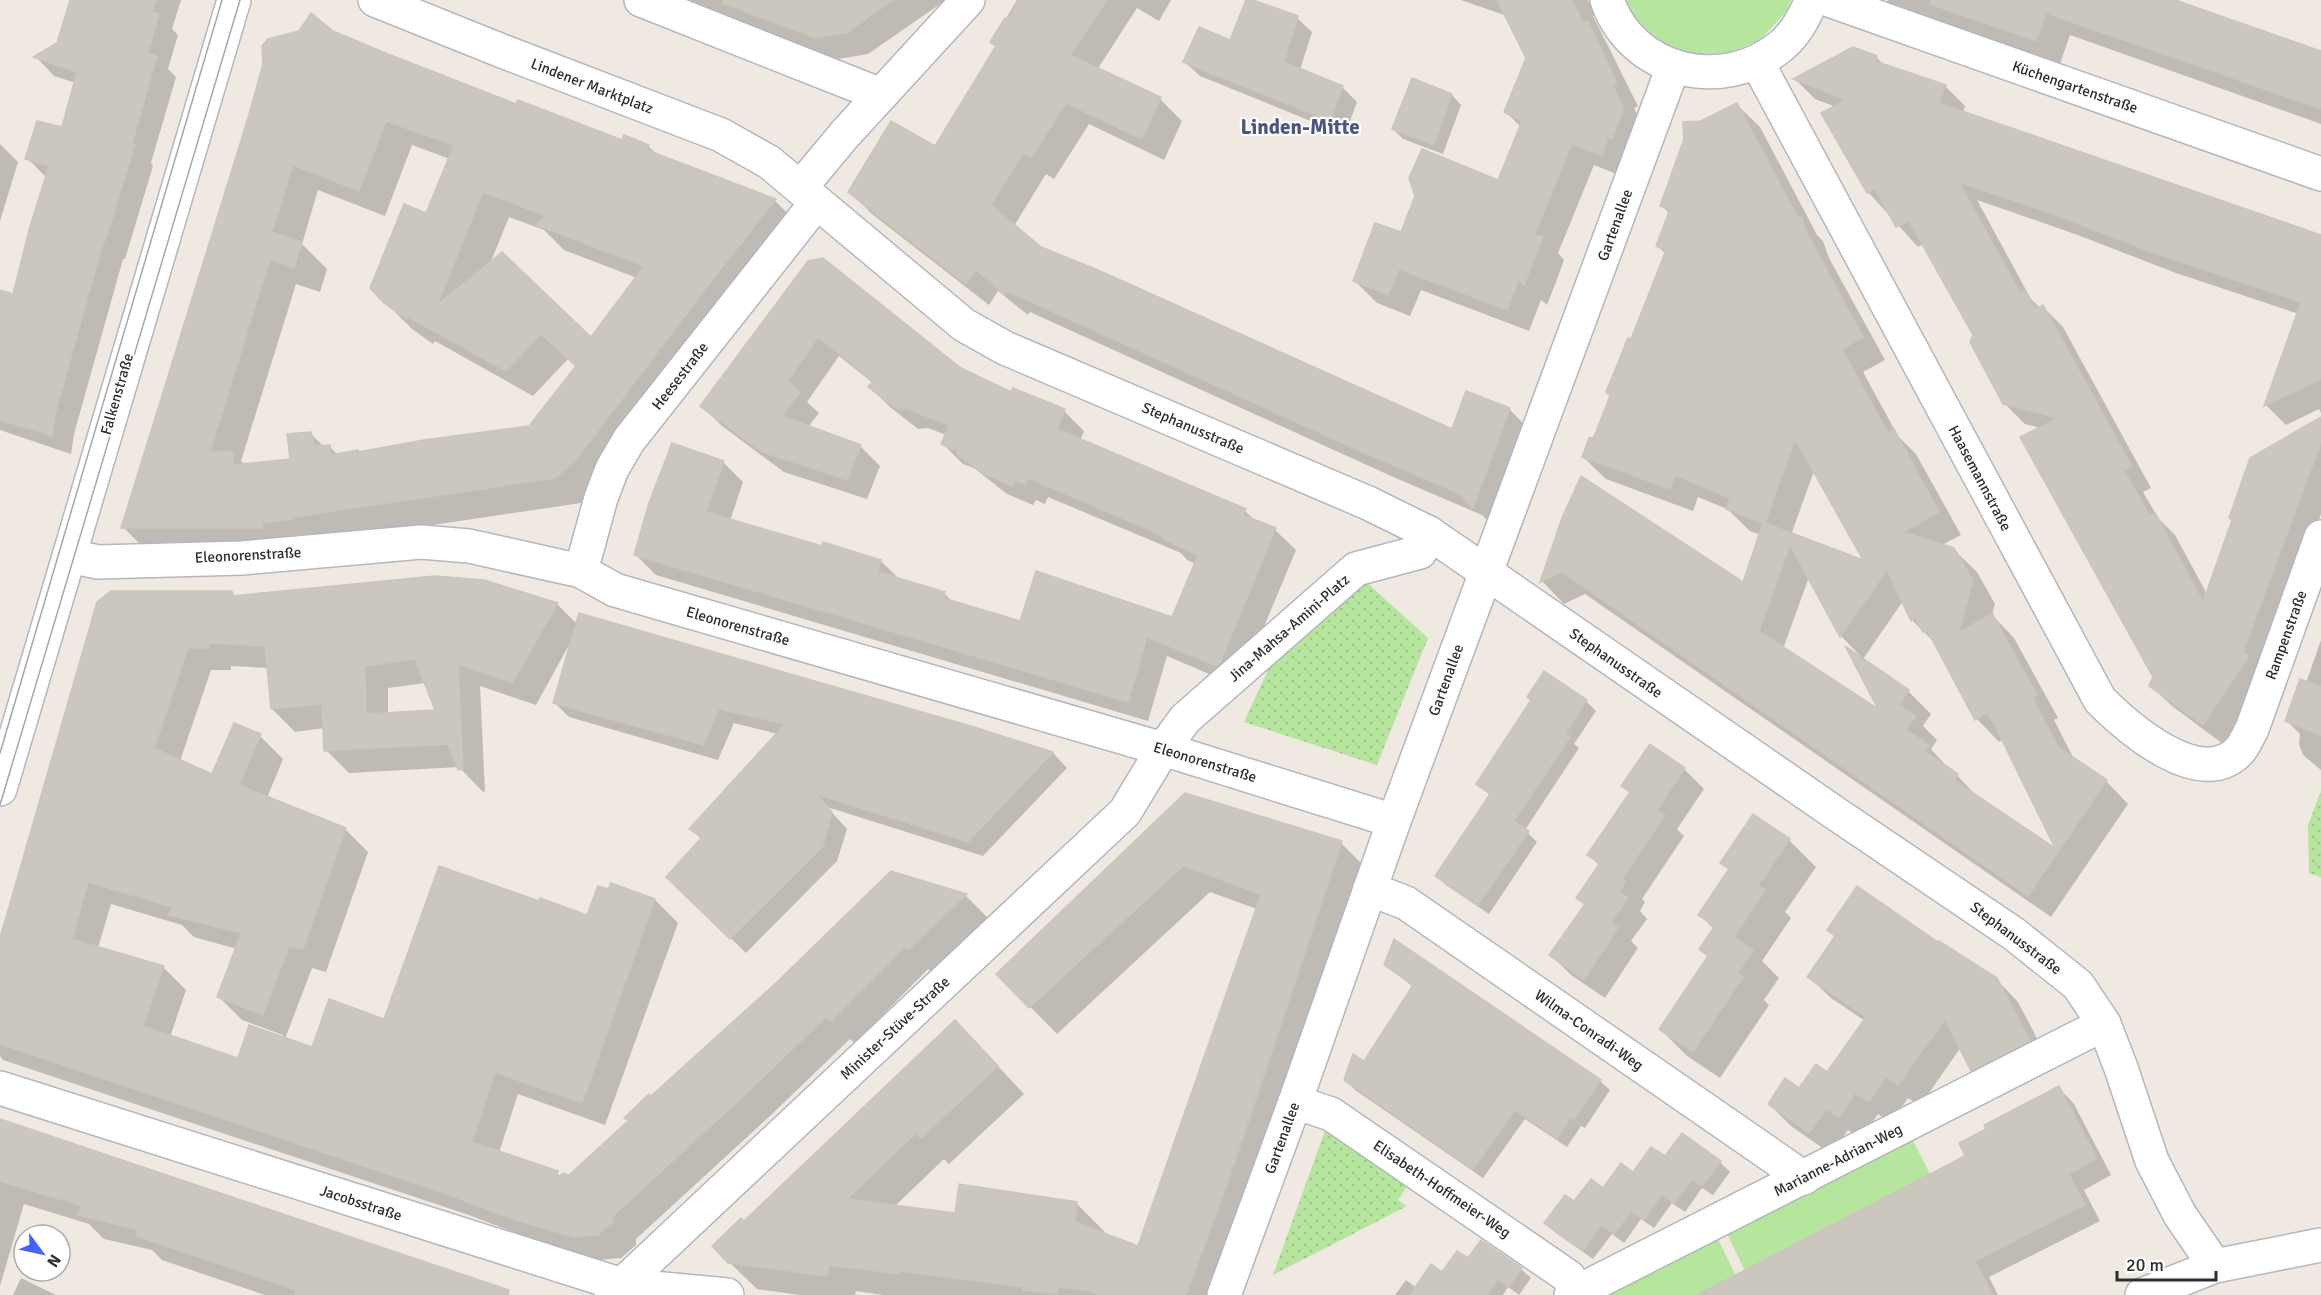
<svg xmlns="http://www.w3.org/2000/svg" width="2321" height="1295" viewBox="0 0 2321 1295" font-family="Signika,sans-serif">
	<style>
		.grass { fill: #b6e59e }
		.park { fill: url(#park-dots) }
		.shadow { fill: #0003; fill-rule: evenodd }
		.building { fill: #cbc7bf; stroke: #cbc5ba; stroke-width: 1.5; fill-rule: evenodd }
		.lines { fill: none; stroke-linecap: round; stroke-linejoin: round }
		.minor-casing { stroke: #b4b7c1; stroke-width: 36 }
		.minor { stroke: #fff; stroke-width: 33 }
		.tram { stroke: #a3a6b8; stroke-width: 1.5 }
		.labels { text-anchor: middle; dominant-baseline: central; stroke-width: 4.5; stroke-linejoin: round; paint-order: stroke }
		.street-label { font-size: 15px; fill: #2e2e2e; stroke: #fff }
		.district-label { font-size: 21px; font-weight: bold; fill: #4d5680; stroke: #fff }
	</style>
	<defs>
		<pattern id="park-dots" width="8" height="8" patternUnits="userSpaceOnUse" patternTransform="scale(1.5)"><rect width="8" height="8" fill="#b6e59e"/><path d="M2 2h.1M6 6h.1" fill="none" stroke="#9dc588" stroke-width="1.8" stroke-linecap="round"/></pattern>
	</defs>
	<rect width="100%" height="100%" fill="#efe9e1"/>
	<g class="grass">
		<polygon points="1626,0 1791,0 1787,11 1760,40 1730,53 1691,54 1660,42 1635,19"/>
		<polygon points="1911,1137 1930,1174 1745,1271 1726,1232"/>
		<polygon points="1717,1237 1736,1276 1699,1295 1605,1295"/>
	</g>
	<g class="park">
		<polygon points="1364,580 1428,638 1377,765 1244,722 1269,668"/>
		<polygon points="2321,791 2321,877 2309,873 2308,825"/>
		<polygon points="1327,1125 1410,1181 1398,1200 1407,1206 1273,1275"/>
	</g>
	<g class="shadow">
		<polygon points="71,0 181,0 172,29 178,35 168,69 176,77 151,163 153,166 125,259 123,259 74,434 71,454 0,430 0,292 14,296 47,178 27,158 64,129 76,83 54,76 36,57 58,44"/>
		<polygon points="684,0 946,0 868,54 838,59"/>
		<polygon points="1017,0 1171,0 1159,21 1137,8 1097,70 1160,99 1182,121 1164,160 1089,124 1054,179 1046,174 1014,226 1040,248 1453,431 1509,409 1531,431 1495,528 1482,515 1391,476 1030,312 1028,315 998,291 989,305 872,214 850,192 935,148 997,47 992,42"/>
		<polygon points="1247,0 1297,18 1312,32 1300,70 1342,87 1357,102 1345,135 1200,76 1185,62 1231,42"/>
		<polygon points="1461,0 1588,0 1595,15 1593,16 1638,106 1634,108 1645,131 1624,177 1594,165 1558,253 1564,260 1556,282 1547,305 1541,300 1529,331 1421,290 1410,316 1377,303 1355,281 1402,234 1499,181 1521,127 1506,112 1528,58 1507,16"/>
		<polygon points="1887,0 2170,0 2321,53 2321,124 2070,35 2060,64 1955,27 1953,32 1900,13"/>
		<path d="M332,32L517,106L623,142L648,146L659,156L775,201L801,226L601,485L581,503L319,542L149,553L123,527ZM412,145L450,159L427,215L371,288L412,329L433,344L435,341L533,396L568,359L577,367L530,427L360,454L358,451L338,455L330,447H324L311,434L291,460L245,465L241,461L296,284L320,292L327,269L302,244L318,190L385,216ZM509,217L544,230L564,250L637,278L591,339L490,264Z"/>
		<polygon points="1876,57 1885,66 1945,86 1965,106 1963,113 2321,237 2321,413 2319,409 2286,425 2266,405 2299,314 2176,273 2075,234 1977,200 2031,299 2040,308 2043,307 2063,327 2151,488 2143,492 2159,519 2175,535 2207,594 2321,419 2321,514 2263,673 2269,678 2223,744 2172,706 2151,686 2155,677 2041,428 2025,424 2004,403 1975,335 1923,244 1918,247 1868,192 1823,114 1836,107 1815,99 1795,79"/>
		<polygon points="1412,80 1452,95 1461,105 1443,154 1403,139 1393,129"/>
		<path d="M1737,105L1760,127L1817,235L1823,241L1829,258L1885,360L1863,372L1898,436L1916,454L1961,535L1942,545L1953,549L1977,572L1995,604L1992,615L2014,638L2058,718L2054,720L2074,759L2106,781L2128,804L2051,917L1585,594L1564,604L1542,581L1563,519L1744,585L1761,535L1750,531L1727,509L1698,497L1693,511L1606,479L1583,457L1595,438L1666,254L1657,246L1670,214L1661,205L1701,123ZM1814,471L1866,563L1791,535ZM1809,577L1841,636L1863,659L1903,601L1912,620L1935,643L1977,719L1999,742L2003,739L2059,852L1979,799L1957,775L1950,770L1931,749L1937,740L1923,726L1931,714L1908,691L1882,714L1783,649Z"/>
		<polygon points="0,144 18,162 0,221"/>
		<polygon points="809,262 960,370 1012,394 1064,411 1084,431 1080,441 1245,511 1257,522 1275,530 1296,550 1240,684 1237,686 1167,656 1148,721 656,575 635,554 723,462 743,482 730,521 823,548 881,561 900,580 944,593 954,603 1021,623 1173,618 1196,564 1187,560 1181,553 1048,497 1045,504 1036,500 1033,505 1007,494 974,468 963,464 943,444 946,435 928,428 918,429 890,407 870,387 873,383 839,356 807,402 819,413 808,427 860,446 880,466 867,499 784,472 722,426 702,406"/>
		<path d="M232,592L236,597L557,604L577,624L973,728L1053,753L1067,768L983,856L827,807L847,829L837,861L746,953L668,877L701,839L691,829L778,734L734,723L718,760L569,717L554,702L569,645L536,705L480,686L485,791L483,792L459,767L349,773L326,750L325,728L295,732L272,709L269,668L231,666V670H211L180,761L213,776L260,736L283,759L267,798L345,829L368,852L326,972L312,968L285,1039L313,1048L385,1021L540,903L588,917L655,900L678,923L605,1125L518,1094L499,1153L557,1173L561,1177H569L630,1121L626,1118L651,1098L778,983L891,873L966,896L988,918L932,972L928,969L855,1043L850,1039L771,1115L636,1239V1245L621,1258L598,1260L537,1241L469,1215L3,1060L0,1056V945L99,603ZM426,683L437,711L388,714V688ZM111,904L182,925L194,937L237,949L219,997L242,1020L283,1035L282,1038L239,1060L170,1037L186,990L163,967L98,948Z"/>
		<polygon points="2321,640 2321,770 2303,755 2299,744 2300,734 2287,721 2306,683"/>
		<polygon points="1545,673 1586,701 1596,711 1574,744 1579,748 1525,830 1537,842 1489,914 1446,885 1437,876 1491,796 1478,784 1533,701"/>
		<polygon points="1684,769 1704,789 1677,829 1684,836 1642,899 1645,902 1640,911 1647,919 1631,941 1638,948 1605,998 1571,975 1551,955 1586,906 1578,898 1600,866 1589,855 1631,794 1623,786"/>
		<polygon points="1186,794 1341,843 1368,870 1223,1295 883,1295 856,1291 855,1295 800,1295 757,1289 729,1262 744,1223 982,1049 1024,1094 949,1164 944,1159 894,1207 956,1215 1077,1204 1104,1231 1103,1235 1139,1248 1257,909 1210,892 1057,1034 998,974"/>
		<polygon points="1789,840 1816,867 1785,912 1791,918 1762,961 1779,978 1764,1000 1769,1005 1720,1078 1687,1056 1660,1029 1709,957 1701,949 1715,930 1699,914 1729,870 1722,863"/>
		<polygon points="1939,944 1996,979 2018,1002 2050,1063 1994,1091 1972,1070 1961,1047 1920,1106 1908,1098 1891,1123 1878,1114 1861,1138 1848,1130 1831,1154 1791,1126 1769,1104 1828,1074 1865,1021 1831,998 1809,977"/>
		<polygon points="1386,965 1600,1081 1610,1090 1585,1128 1581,1126 1567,1147 1525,1119 1483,1178 1355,1090 1346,1080 1364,1063 1413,987"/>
		<polygon points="2059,1088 2074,1104 2111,1175 2084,1190 2100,1221 1989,1277 1998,1295 1701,1295 1967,1157"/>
		<polygon points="0,1121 479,1295 265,1295 162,1260 152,1250 104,1239 89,1224 24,1204 0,1286"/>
		<polygon points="1665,1159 1720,1162 1730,1172 1713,1195 1702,1188 1685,1212 1672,1203 1654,1228 1641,1219 1624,1243 1612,1234 1593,1259 1556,1233 1546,1223 1575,1203"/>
		<polygon points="1468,1260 1521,1269 1531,1278 1519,1295 1508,1287 1503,1295 1395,1295 1406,1280 1417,1288"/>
		<polygon points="21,1278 56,1295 13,1295"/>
	</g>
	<g class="building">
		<polygon points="70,0 156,0 152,12 159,14 148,53 157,56 132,144 135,145 105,241 104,240 55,414 52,436 0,420 0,290 13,294 29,230 49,166 25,159 37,121 62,127 77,72 33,57 57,43"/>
		<polygon points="723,0 893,0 846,33 815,38 722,3"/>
		<polygon points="1019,0 1107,0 1070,55 1161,97 1142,139 1066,103 1031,158 1023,153 991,205 1041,247 1098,270 1452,429 1466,391 1510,408 1473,508 1458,493 1367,454 1007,291 1005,295 976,270 966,284 848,192 891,121 935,146 996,46 990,42 1005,18 1008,19"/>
		<polygon points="1246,0 1253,0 1298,16 1284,62 1343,86 1330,121 1183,62 1199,27 1230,40"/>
		<polygon points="1497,0 1572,0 1584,24 1588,21 1617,83 1613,86 1624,108 1612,139 1608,138 1602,156 1572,144 1534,236 1543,236 1534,259 1524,285 1519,279 1507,310 1399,269 1388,295 1353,281 1375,223 1401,232 1415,196 1409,178 1422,149 1498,180 1522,121 1504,112 1526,58"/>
		<polygon points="1931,0 2175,0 2321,51 2321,109 2046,13 2036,41 1930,4"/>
		<path d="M311,13L333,31L383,52L516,104L518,100L622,140L624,135L649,145L647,150L776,199L699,297L576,460L555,478L294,517V519L262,523L263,528H121L248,118L263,64L262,46L268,39L299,31ZM386,121L454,145L426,213L404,204L370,288L384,303L407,319L408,317L506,371L541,334L576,366L529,426L424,440L358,452V450L331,455L330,445L314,446L311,432L287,434L290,459L233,465V451L210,452L270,259L294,268L302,242L272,232L293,165L359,191ZM483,192L546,216L536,225L644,266L591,337L502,252L437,305Z"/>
		<polygon points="1853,47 1877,56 1875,61 1946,85 1939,103 2321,235 2321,379 2264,406 2301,302 2154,253 2053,214 1959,182 2020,293 2025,291 2035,309 2043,305 2132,467 2124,471 2150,516 2155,513 2203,602 2232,520 2229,518 2250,458 2321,417 2321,442 2243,652 2249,656 2203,725 2149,686 2153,677 2020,437 2058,418 2003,404 1970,342 1973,335 1909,221 1896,227 1875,189 1867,193 1821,113 1846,100 1793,79"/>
		<polygon points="1412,78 1452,94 1434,145 1392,129"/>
		<path d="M1737,103L1798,218L1801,217L1807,233L1863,337L1842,349L1888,433L1894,429L1939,512L1903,532L1954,548L1973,580L1959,633L1992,613L2037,695L2032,697L2058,747L2107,780L2028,896L1562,572L1540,582L1562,518L1581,476L1743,582L1763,523L1726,509L1730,498L1675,475L1670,489L1582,457L1589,438L1594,437L1610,396L1606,392L1628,338L1631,339L1666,250L1656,246L1670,209L1660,206L1684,139L1683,122L1701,121ZM1795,439L1863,560L1765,523ZM1790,545L1840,637L1887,570L1911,621L1915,618L1923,632L1927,630L1975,720L1987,713L1995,726L2055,848L1954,780L1958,774L1923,750L1930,746L1906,729L1916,716L1899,705L1909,690L1845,646L1878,709L1759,631Z"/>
		<polygon points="823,258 961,368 1011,392 1013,388 1065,409 1057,429 1246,509 1243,515 1276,528 1220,663 1216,666 1147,637 1128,702 634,555 649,503 672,443 724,461 706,512 822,546 823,542 881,560 878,572 945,592 943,598 1020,621 1036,571 1172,617 1198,555 1165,540 1161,535 1028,478 1025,484 1015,480 1013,486 985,474 957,454 958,451 941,444 949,425 907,409 897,409 868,387 873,381 818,337 788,381 800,392 782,416 861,445 847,480 762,452 700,406 808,261"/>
		<path d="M435,576L484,580L558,603L512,683L458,664L463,769L458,770L448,744L324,751L322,704L271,709L265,646L209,643V648H188L154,748L212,774L234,723L261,734L239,785L346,828L303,949L289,946L263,1015L217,997L241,933L169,915L172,907L88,882L72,939L164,966L143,1026L238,1058L249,1025L312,1047L329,999L384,1019L439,866L539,901L540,898L587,915L598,886L608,889L611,883L655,899L582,1103L495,1072L472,1142L558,1171L555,1181L563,1173L569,1175L629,1120L624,1118L649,1094L651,1096L777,982L891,871L967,894L908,950L905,947L831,1021L826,1017L748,1092L613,1216L614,1221L598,1235L574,1237L512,1219L444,1193L0,1044V938L97,602L111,591H232V596ZM415,659L435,710L366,714L365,666Z"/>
		<polygon points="579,613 974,727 1053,752 968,842 816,794 832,812 823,846 730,939 666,877 702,837 689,829 785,724 719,709 703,745 553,703"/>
		<polygon points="1544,671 1587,700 1565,734 1570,737 1514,821 1529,831 1478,905 1435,876 1490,794 1476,784 1531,700 1527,697"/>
		<polygon points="2300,679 2321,687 2321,735 2285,721"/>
		<polygon points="1650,744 1685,768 1657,810 1665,815 1622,879 1626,881 1619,892 1628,898 1611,922 1619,927 1584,979 1549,955 1585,904 1576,898 1600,863 1587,855 1630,792 1621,786"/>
		<polygon points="1185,793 1342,841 1229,1179 1186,1295 1100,1295 1086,1290 1058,1287 1057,1294 1022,1290 1023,1287 899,1271 899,1274 829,1265 827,1276 728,1263 712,1246 741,1218 744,1221 955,1020 998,1066 921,1138 916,1133 847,1199 955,1213 959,1184 1077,1202 1075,1222 1138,1246 1261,894 1183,866 1029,1008 996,974"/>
		<polygon points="1753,814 1790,839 1758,886 1765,890 1734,937 1753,950 1738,973 1743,977 1693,1052 1659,1029 1708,956 1699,949 1715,926 1698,915 1729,869 1720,863"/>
		<polygon points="1857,886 1938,942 1939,941 1997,978 2030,1041 1971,1071 1945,1019 1898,1085 1886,1077 1869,1102 1855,1093 1839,1118 1826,1109 1809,1133 1768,1104 1785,1078 1799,1088 1816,1064 1827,1072 1866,1017 1807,977 1835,936 1827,930"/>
		<polygon points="1394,939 1601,1080 1574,1119 1571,1117 1557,1138 1515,1110 1473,1169 1344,1080 1353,1054 1364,1061 1413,985 1384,965"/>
		<polygon points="2059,1086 2097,1159 2069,1174 2085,1205 1975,1261 1993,1295 1697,1295 1965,1156 1959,1143 1986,1129 1984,1125"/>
		<polygon points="0,1119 509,1290 508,1295 295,1295 296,1290 136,1236 138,1230 78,1215 82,1206 0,1181"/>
		<polygon points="1682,1133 1721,1161 1702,1186 1692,1179 1674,1204 1662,1194 1644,1220 1631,1211 1614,1234 1601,1225 1583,1251 1544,1223 1565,1195 1574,1201 1591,1179 1603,1188 1621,1163 1633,1172 1651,1147 1665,1156"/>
		<polygon points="1481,1240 1522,1268 1509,1287 1498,1279 1487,1295 1410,1295 1431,1264 1442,1272 1457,1251 1468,1258"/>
	</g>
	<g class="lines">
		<g class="minor-casing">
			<g id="minor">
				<polyline points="375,0 502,51 721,135 769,162 964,325 1005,348 1368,503 1429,533 1835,813 2014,934 2078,985 2104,1024 2121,1068 2152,1161 2180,1215 2215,1266"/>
				<polyline points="641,0 881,95"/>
				<path d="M1607,0C1632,73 1723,94 1781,46C1796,34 1804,17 1812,0"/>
				<polyline points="1829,0 2321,174"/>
				<path d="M1757,62L2100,700C2128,728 2202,793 2240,750C2245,744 2248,736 2252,729L2321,537"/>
				<polyline points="800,188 845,134 968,0"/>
				<polyline points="69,556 98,562 242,558 421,542 469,546 581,571 615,590 1163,749 1394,821"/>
				<polyline points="581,571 601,498 612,469 629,440 817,202"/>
				<polyline points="0,789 234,0"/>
				<polyline points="1370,889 1406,903 1804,1178"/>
				<polyline points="0,1088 622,1285 727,1295"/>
				<polyline points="1295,1102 1331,1114 1569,1277 1576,1292"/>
				<polyline points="611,1295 1125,812 1163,749 1185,719 1356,569 1420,552 1429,533"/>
				<polyline points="1224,1295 1295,1102 1394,821 1673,67"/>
				<polyline points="1571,1295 2104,1024"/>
				<polyline points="2142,1295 2215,1266 2321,1245"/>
			</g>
		</g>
		<use href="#minor" class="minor"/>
		<g class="tram">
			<polyline points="0,753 222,0"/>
			<polyline points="0,805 240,0"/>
		</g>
	</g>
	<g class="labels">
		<g class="street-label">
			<text transform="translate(592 86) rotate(21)">Lindener Marktplatz</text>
			<text transform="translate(2075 87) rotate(19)">Küchengartenstraße</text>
			<text transform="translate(1615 225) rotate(-70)">Gartenallee</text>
			<text transform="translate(680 376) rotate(-52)">Heesestraße</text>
			<text transform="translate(117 394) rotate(-74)">Falkenstraße</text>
			<text transform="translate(1193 428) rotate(23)">Stephanusstraße</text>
			<text transform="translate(1980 478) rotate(62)">Haasemannstraße</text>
			<text transform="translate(248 555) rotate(-3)">Eleonorenstraße</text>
			<text transform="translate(738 626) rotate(16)">Eleonorenstraße</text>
			<text transform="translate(1289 628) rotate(-41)">Jina-Mahsa-Amini-Platz</text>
			<text transform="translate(2286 635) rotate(-70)">Rampenstraße</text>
			<text transform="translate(1616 663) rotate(35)">Stephanusstraße</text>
			<text transform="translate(1446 680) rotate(-70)">Gartenallee</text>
			<text transform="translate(1205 762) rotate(17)">Eleonorenstraße</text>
			<text transform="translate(2016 938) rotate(37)">Stephanusstraße</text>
			<text transform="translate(895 1028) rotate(-43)">Minister-Stüve-Straße</text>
			<text transform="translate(1589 1030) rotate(35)">Wilma-Conradi-Weg</text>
			<text transform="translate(1282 1138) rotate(-70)">Gartenallee</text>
			<text transform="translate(1838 1160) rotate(-27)">Marianne-Adrian-Weg</text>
			<text transform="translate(1442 1189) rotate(34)">Elisabeth-Hoffmeier-Weg</text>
			<text transform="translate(361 1203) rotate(18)">Jacobsstraße</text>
		</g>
		<g class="district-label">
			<text x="1300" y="127">Linden-Mitte</text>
		</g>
	</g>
	<g transform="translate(42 1253) rotate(123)"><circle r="28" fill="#ffffff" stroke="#ababab" stroke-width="1.5"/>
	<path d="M0-4.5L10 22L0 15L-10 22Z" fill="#4264fb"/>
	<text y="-9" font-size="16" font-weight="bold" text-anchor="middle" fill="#2e2e2e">N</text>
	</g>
	<path d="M2117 1271v9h99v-9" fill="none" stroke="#2e2e2e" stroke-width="3"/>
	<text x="2126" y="1271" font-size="18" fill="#2e2e2e" stroke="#ffffff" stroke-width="4.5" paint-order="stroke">20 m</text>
</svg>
